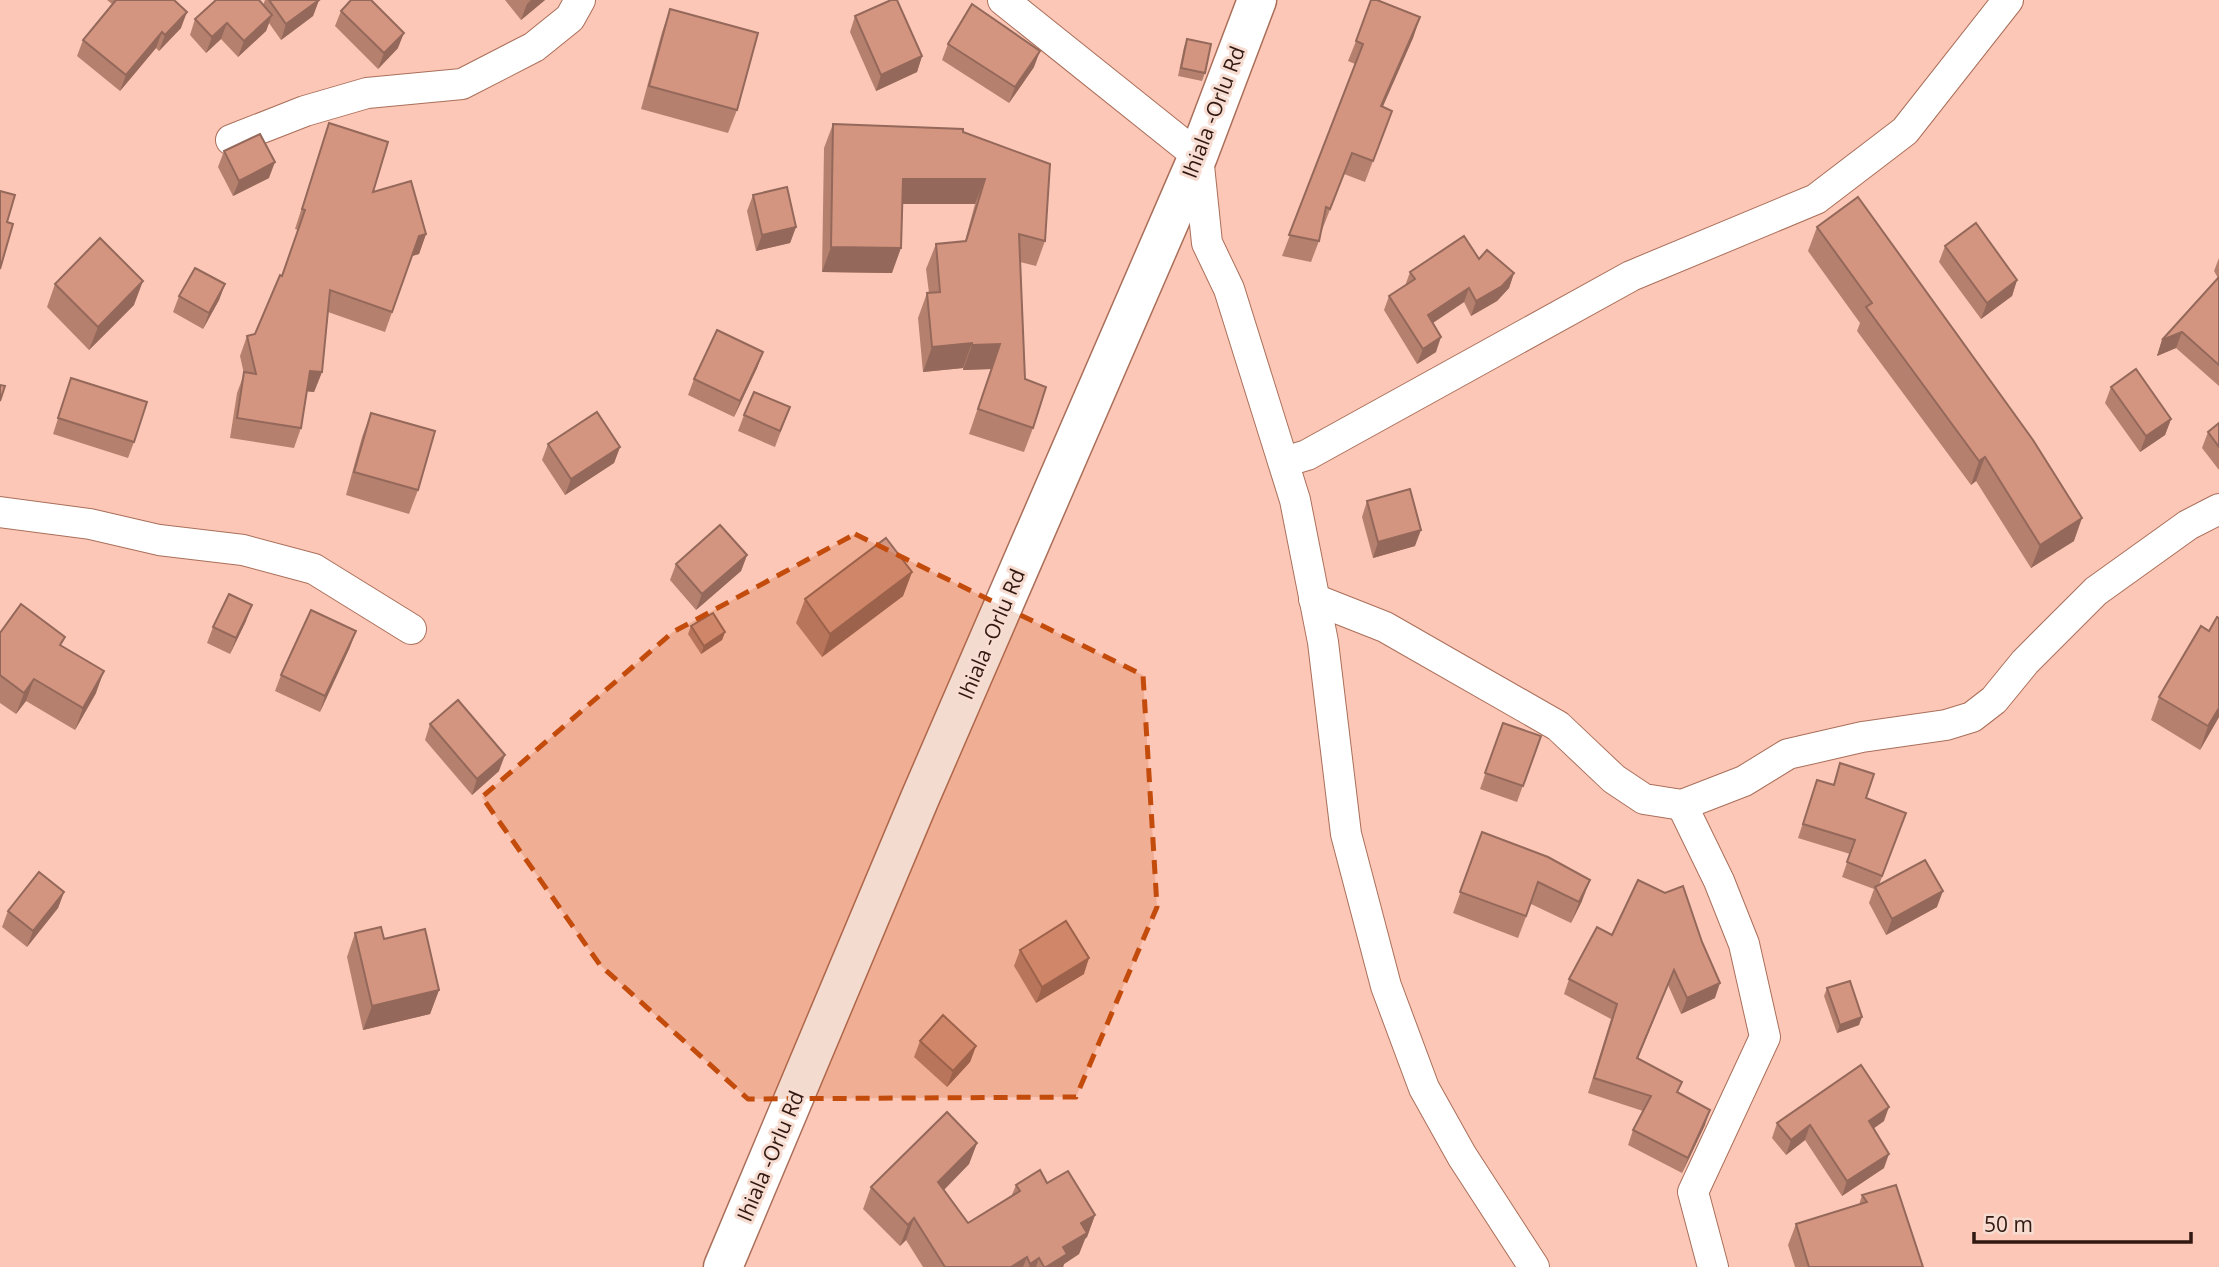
<svg xmlns="http://www.w3.org/2000/svg" width="2219" height="1267" viewBox="0 0 2219 1267" font-family="'Open Sans',sans-serif">
	<style>
		.lines { fill: none; stroke-linecap: round; stroke-linejoin: round }
		.minor-casing { stroke: #aa6f5a; stroke-width: 32 }
		.secondary-casing { stroke: #aa6f5a; stroke-width: 41 }
		.minor { stroke: #fff; stroke-width: 30 }
		.secondary { stroke: #fff; stroke-width: 38 }
		.wall { fill: #b6806e }
		.shaded-wall { fill: #94685a }
		.building { fill: #d49580; stroke: #94685a; stroke-width: 2 }
		.marked { fill: #c34c0d; fill-opacity: 0.2; stroke: #c34c0d; stroke-width: 5; stroke-dasharray: 14 9; stroke-linejoin: round }
		.labels { text-anchor: middle; dominant-baseline: central; stroke-width: 6; stroke-linejoin: round; paint-order: stroke }
		.street-label { font-size: 21px; fill: #311911; stroke: #f7dcd2 }
	</style>
	<rect width="100%" height="100%" fill="#fcc7b6"/>
	<g class="lines">
		<g class="minor-casing">
			<g id="minor">
				<polyline points="1003,0 1198,156 1207,243 1229,289 1295,500 1323,642 1346,834 1386,986 1424,1088 1462,1156 1534,1267"/>
				<polyline points="231,140 305,111 367,93 462,84 534,47 570,18 580,0"/>
				<polyline points="1284,462 1307,455 1631,276 1816,199 1905,131 2008,0"/>
				<polyline points="0,512 90,524 159,540 243,550 314,569 411,629"/>
				<polyline points="1314,599 1385,627 1558,726 1614,779 1644,799 1682,805 1744,781 1788,754 1862,737 1946,725 1972,717 1994,700 2025,662 2096,591 2188,525 2219,509"/>
				<polyline points="1682,805 1719,881 1744,944 1765,1037 1693,1192 1713,1267"/>
			</g>
		</g>
		<g class="secondary-casing">
			<polyline id="secondary" points="723,1267 920,798 1198,156 1257,0"/>
		</g>
		<use href="#minor" class="minor"/>
		<use href="#secondary" class="secondary"/>
	</g>
	<g class="wall">
		<polygon points="107,0 174,0 181,28 159,51 156,48 120,91 77,56 83,40 112,4"/>
		<polygon points="265,0 319,0 313,16 281,40 269,23 266,31 238,57 221,39 206,53 190,35 195,19 263,5"/>
		<polygon points="505,0 545,0 521,20"/>
		<polygon points="670,9 737,110 728,133 641,109 662,32"/>
		<polygon points="341,11 398,48 378,69 335,26"/>
		<polygon points="855,16 922,56 917,72 876,91 850,32"/>
		<polygon points="1420,17 1413,38 1382,107 1392,111 1365,182 1344,174 1322,230 1321,229 1319,241 1311,262 1282,256 1355,64 1348,61 1356,41"/>
		<polygon points="1187,39 1205,73 1202,81 1178,76 1184,47"/>
		<polygon points="948,44 1034,67 1009,103 942,60"/>
		<polygon points="329,123 373,192 426,234 419,254 412,256 385,332 328,312 322,372 314,392 307,391 301,428 294,448 230,438 237,393 244,374 240,356 247,336 255,334 282,276 298,230 295,229"/>
		<polygon points="833,124 963,132 1045,241 1036,266 1020,262 1025,379 1033,428 1024,452 969,434 991,369 963,370 963,368 923,372 918,318 927,293 929,293 926,269 936,244 965,241 975,204 902,204 892,273 822,272 824,148"/>
		<polygon points="224,151 269,178 233,196 218,167"/>
		<polygon points="753,195 796,227 790,243 756,251 747,211"/>
		<polygon points="1817,227 2074,541 2031,568 1976,481 1971,485 1857,331 1860,323 1808,251"/>
		<polygon points="1945,246 2017,280 2012,296 1981,319 1939,262"/>
		<polygon points="2219,258 2219,386 2176,348 2157,356 2162,340 2218,278 2214,271"/>
		<polygon points="1479,259 1514,273 1509,288 1497,301 1471,316 1464,302 1433,323 1436,352 1417,364 1384,310 1389,296 1405,286 1410,272"/>
		<polygon points="55,284 134,305 89,350 47,307"/>
		<polygon points="225,284 219,300 203,329 173,312 179,296"/>
		<polygon points="763,352 757,368 734,417 688,395 694,379"/>
		<polygon points="71,378 134,442 128,458 53,434"/>
		<polygon points="2111,387 2171,419 2165,435 2140,452 2105,403"/>
		<polygon points="790,407 775,447 738,431 744,415"/>
		<polygon points="371,413 418,490 409,514 346,495 362,437"/>
		<polygon points="2219,423 2219,470 2202,448 2208,432"/>
		<polygon points="548,444 620,447 614,463 565,495 542,460"/>
		<polygon points="1367,501 1415,546 1373,558 1362,517"/>
		<polygon points="747,555 741,571 696,610 670,580 676,564"/>
		<polygon points="912,572 903,596 822,657 796,623 805,599"/>
		<polygon points="2219,618 2219,717 2200,750 2151,720 2159,697"/>
		<polygon points="246,621 230,654 207,643 213,627"/>
		<polygon points="691,626 725,632 722,640 701,654 688,634"/>
		<polygon points="0,633 62,646 96,693 75,730 26,701 16,714 0,703"/>
		<polygon points="350,647 320,712 275,691 281,675"/>
		<polygon points="1503,723 1541,736 1517,802 1480,789"/>
		<polygon points="430,724 499,771 472,795 425,740"/>
		<polygon points="1840,763 1866,798 1906,813 1879,885 1937,907 1886,935 1869,903 1874,889 1842,877 1850,854 1798,838 1817,780 1833,785"/>
		<polygon points="1482,832 1582,901 1571,923 1531,904 1518,938 1453,913"/>
		<polygon points="64,892 58,908 27,947 2,927 8,911"/>
		<polygon points="1665,893 1715,998 1681,1014 1668,985 1638,1058 1678,1093 1705,1125 1682,1173 1628,1145 1633,1130 1643,1111 1588,1093 1611,1019 1564,994 1569,979 1612,935"/>
		<polygon points="355,933 384,939 439,990 430,1014 363,1030 347,957"/>
		<polygon points="1020,950 1084,974 1036,1003 1014,966"/>
		<polygon points="1827,988 1859,1025 1837,1033 1824,996"/>
		<polygon points="920,1041 976,1046 970,1062 947,1087 914,1057"/>
		<polygon points="1884,1121 1874,1128 1884,1168 1842,1196 1805,1140 1786,1155 1772,1138 1777,1123"/>
		<polygon points="977,1143 969,1164 944,1190 968,1223 1011,1197 1016,1185 1047,1183 1095,1215 1087,1237 1085,1239 1079,1254 1064,1264 1063,1267 923,1267 906,1240 900,1246 863,1209 871,1187"/>
		<polygon points="1862,1195 1923,1267 1795,1267 1788,1245 1796,1224 1859,1205"/>
	</g>
	<g class="shaded-wall">
		<polygon points="319,0 313,16 281,40 286,24"/>
		<polygon points="531,0 545,0 521,20 527,4"/>
		<polygon points="187,12 181,28 159,51 165,35"/>
		<polygon points="272,15 266,31 238,57 244,41"/>
		<polygon points="1420,17 1413,38 1374,127 1381,106"/>
		<polygon points="227,23 221,39 206,53 212,37"/>
		<polygon points="162,32 156,48 120,91 126,75"/>
		<polygon points="404,33 398,48 378,69 384,53"/>
		<polygon points="1040,51 1034,67 1009,103 1015,87"/>
		<polygon points="922,56 917,72 876,91 881,75"/>
		<polygon points="275,162 269,178 233,196 239,181"/>
		<polygon points="903,179 985,179 975,204 894,204"/>
		<polygon points="796,227 790,243 756,251 762,235"/>
		<polygon points="426,234 419,254 412,256 419,236"/>
		<polygon points="831,247 901,248 892,273 822,272"/>
		<polygon points="1514,273 1509,288 1497,301 1471,316 1476,301"/>
		<polygon points="2017,280 2012,296 1981,319 1987,303"/>
		<polygon points="143,281 134,305 89,350 98,327"/>
		<polygon points="225,284 219,300 203,329 209,313"/>
		<polygon points="1469,288 1464,302 1422,330 1428,315"/>
		<polygon points="2182,332 2176,348 2157,356 2162,340"/>
		<polygon points="1441,337 1436,352 1417,364 1423,349"/>
		<polygon points="972,343 963,368 923,372 932,347"/>
		<polygon points="1000,344 991,369 963,370 972,345"/>
		<polygon points="763,352 757,368 734,417 740,401"/>
		<polygon points="310,371 322,372 314,392 303,391"/>
		<polygon points="2171,419 2165,435 2140,452 2146,436"/>
		<polygon points="620,447 614,463 565,495 571,479"/>
		<polygon points="1985,457 1976,481 1971,485 1979,461"/>
		<polygon points="2082,518 2074,541 2031,568 2040,545"/>
		<polygon points="1421,530 1415,546 1373,558 1378,542"/>
		<polygon points="747,555 741,571 696,610 702,594"/>
		<polygon points="912,572 903,596 822,657 830,634"/>
		<polygon points="252,605 246,621 230,654 236,638"/>
		<polygon points="356,631 350,647 320,712 325,696"/>
		<polygon points="725,632 722,640 701,654 704,646"/>
		<polygon points="104,671 96,693 75,730 83,708"/>
		<polygon points="34,679 26,701 16,714 24,693"/>
		<polygon points="2219,708 2219,717 2200,750 2208,726"/>
		<polygon points="505,755 499,771 472,795 477,779"/>
		<polygon points="1590,880 1582,901 1571,923 1579,902"/>
		<polygon points="1943,891 1937,907 1886,935 1892,919"/>
		<polygon points="64,892 58,908 27,947 33,931"/>
		<polygon points="1089,958 1084,974 1036,1003 1042,987"/>
		<polygon points="1674,970 1668,985 1632,1073 1637,1058"/>
		<polygon points="1720,983 1715,998 1681,1014 1687,998"/>
		<polygon points="439,990 430,1014 363,1030 372,1006"/>
		<polygon points="1862,1017 1859,1025 1837,1033 1840,1025"/>
		<polygon points="976,1046 970,1062 947,1087 953,1071"/>
		<polygon points="1889,1107 1884,1121 1863,1136 1869,1121"/>
		<polygon points="1710,1110 1705,1125 1682,1173 1688,1158"/>
		<polygon points="1810,1125 1805,1140 1786,1155 1791,1140"/>
		<polygon points="977,1143 969,1164 930,1204 938,1182"/>
		<polygon points="1889,1154 1884,1168 1842,1196 1847,1181"/>
		<polygon points="1095,1215 1087,1237 1085,1239 1079,1254 1064,1264 1063,1267 1046,1267 1063,1247 1081,1223"/>
		<polygon points="914,1218 906,1240 900,1246 908,1225"/>
		<polygon points="1027,1257 1023,1267 1011,1267"/>
		<polygon points="1039,1258 1036,1267 1029,1267 1030,1264"/>
	</g>
	<g class="building">
		<polygon points="116,0 174,0 187,12 165,35 162,32 126,75 83,40"/>
		<polygon points="216,0 259,0 272,15 244,41 227,23 212,37 195,19"/>
		<polygon points="269,0 319,0 286,24"/>
		<polygon points="351,0 371,0 404,33 384,53 341,11"/>
		<polygon points="891,0 897,0 922,56 881,75 855,16"/>
		<polygon points="1371,0 1377,0 1420,17 1381,106 1392,111 1373,161 1352,153 1330,209 1326,207 1319,241 1289,235 1363,44 1356,41"/>
		<polygon points="972,4 1040,51 1015,87 948,44"/>
		<polygon points="670,9 758,33 737,110 649,86"/>
		<polygon points="1187,39 1211,44 1205,73 1181,68"/>
		<polygon points="329,123 388,142 373,192 411,181 426,234 419,236 392,312 330,290 322,372 310,371 301,428 237,418 244,372 256,374 247,336 255,334 280,275 282,276 305,210 302,209"/>
		<polygon points="833,124 963,129 963,132 1050,164 1045,241 1019,234 1025,379 1046,387 1033,428 978,409 1000,344 972,345 972,343 932,347 927,293 940,292 936,244 966,241 985,179 903,179 901,248 831,247"/>
		<polygon points="260,134 275,162 239,181 224,151"/>
		<polygon points="787,187 796,227 762,235 753,195"/>
		<polygon points="0,191 15,195 7,222 13,224 0,269"/>
		<polygon points="1858,197 2033,440 2082,518 2040,545 1985,457 1979,461 1866,307 1872,303 1817,227"/>
		<polygon points="1976,223 2017,280 1987,303 1945,246"/>
		<polygon points="1464,236 1479,259 1487,250 1514,273 1502,286 1476,301 1469,288 1428,315 1441,337 1423,349 1389,296 1415,279 1410,272"/>
		<polygon points="100,238 143,281 98,327 55,284"/>
		<polygon points="195,268 225,284 209,313 179,296"/>
		<polygon points="2219,277 2219,365 2182,332 2162,340"/>
		<polygon points="717,330 763,352 740,401 694,379"/>
		<polygon points="2136,369 2171,419 2146,436 2111,387"/>
		<polygon points="71,378 147,402 134,442 58,418"/>
		<polygon points="0,385 5,386 0,401"/>
		<polygon points="754,392 790,407 780,431 744,415"/>
		<polygon points="597,412 620,447 571,479 548,444"/>
		<polygon points="371,413 435,431 418,490 354,472"/>
		<polygon points="2219,423 2219,447 2208,432"/>
		<polygon points="1410,489 1421,530 1378,542 1367,501"/>
		<polygon points="720,525 747,555 702,594 676,564"/>
		<polygon points="886,538 912,572 830,634 805,599"/>
		<polygon points="229,594 252,605 236,638 213,627"/>
		<polygon points="21,604 65,637 60,645 104,671 83,708 34,679 24,693 0,675 0,633"/>
		<polygon points="311,610 356,631 325,696 281,675"/>
		<polygon points="713,613 725,632 704,646 691,626"/>
		<polygon points="2217,617 2219,618 2219,708 2208,726 2159,697 2201,626 2209,631"/>
		<polygon points="458,700 505,755 477,779 430,724"/>
		<polygon points="1503,723 1541,736 1523,786 1485,773"/>
		<polygon points="1840,763 1874,774 1866,798 1906,813 1882,876 1847,862 1855,840 1803,824 1817,780 1834,785"/>
		<polygon points="1482,832 1548,857 1590,880 1579,902 1538,882 1526,916 1460,892"/>
		<polygon points="1925,860 1943,891 1892,919 1875,887"/>
		<polygon points="39,872 64,892 33,931 8,911"/>
		<polygon points="1638,880 1665,893 1683,886 1702,942 1720,983 1687,998 1674,970 1637,1058 1682,1082 1677,1092 1710,1110 1688,1158 1633,1130 1651,1096 1594,1078 1617,1004 1569,979 1597,927 1612,935"/>
		<polygon points="1066,921 1089,958 1042,987 1020,950"/>
		<polygon points="381,927 384,939 425,929 439,990 372,1006 355,933"/>
		<polygon points="1850,981 1862,1017 1840,1025 1827,988"/>
		<polygon points="943,1015 976,1046 953,1071 920,1041"/>
		<polygon points="1861,1065 1889,1107 1869,1121 1889,1154 1847,1181 1810,1125 1791,1140 1777,1123"/>
		<polygon points="947,1112 977,1143 938,1182 968,1223 1020,1191 1016,1185 1040,1170 1047,1183 1068,1171 1095,1215 1081,1223 1087,1233 1063,1247 1067,1254 1046,1267 1044,1267 1039,1258 1030,1264 1027,1257 1011,1267 945,1267 914,1218 908,1225 871,1187"/>
		<polygon points="1896,1185 1923,1267 1809,1267 1796,1224 1867,1202 1862,1195"/>
	</g>
	<path class="marked" d="M855,534L1143,675L1157,907L1076,1097L748,1099L600,965L482,797L673,632Z"/>
	<g class="labels">
		<g class="street-label">
			<text transform="translate(1213 112) rotate(-69)">Ihiala -Orlu Rd</text>
			<text transform="translate(991 634) rotate(-67)">Ihiala -Orlu Rd</text>
			<text transform="translate(770 1156) rotate(-67)">Ihiala -Orlu Rd</text>
		</g>
	</g>
	<path d="M1974 1232v10h217v-10" fill="none" stroke="#311911" stroke-width="3.5"/>
	<text x="1984" y="1232" font-size="21" fill="#311911" stroke="#f7dcd2" stroke-width="5" paint-order="stroke">50 m</text>
</svg>
